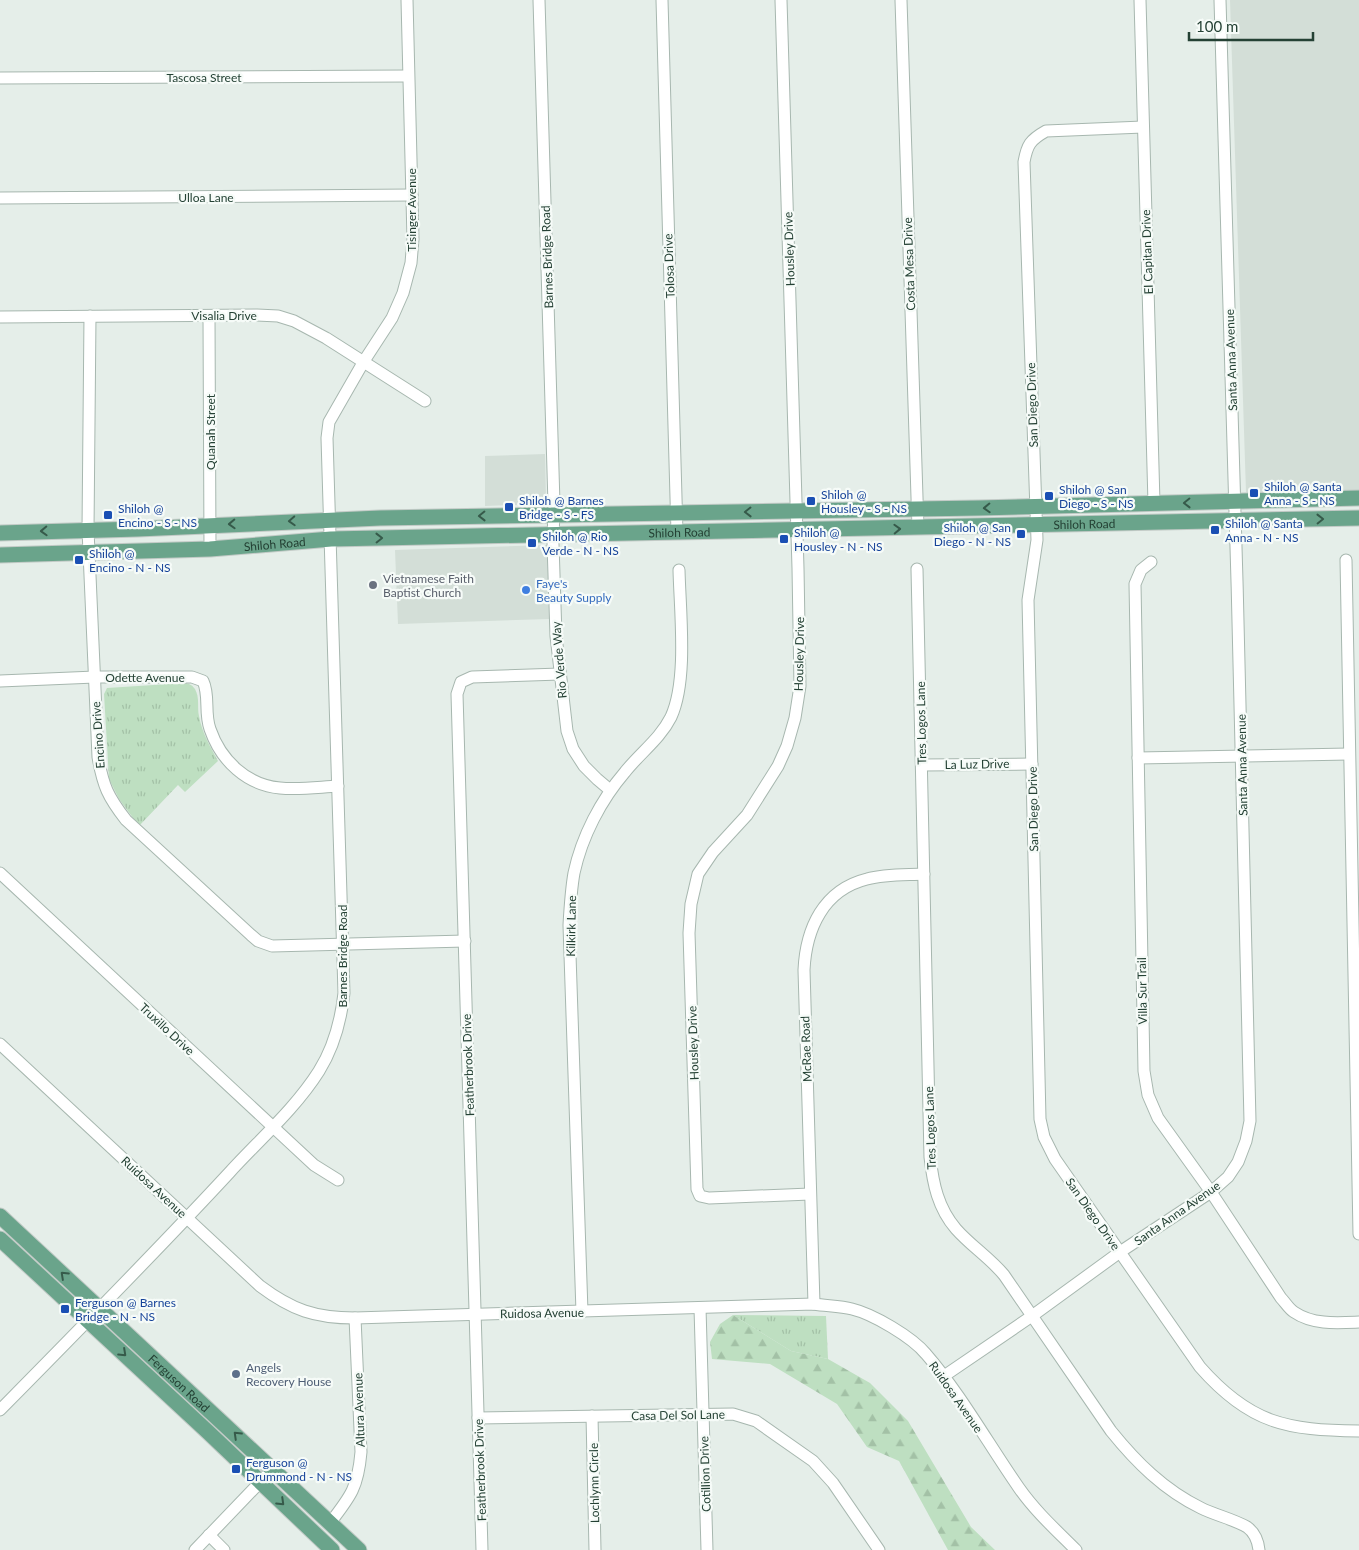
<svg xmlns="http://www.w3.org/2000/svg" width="1359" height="1550" viewBox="0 0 1359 1550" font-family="Lato,sans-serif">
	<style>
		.built { fill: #d3ded7 }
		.grass { fill: url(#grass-tufts) }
		.forest { fill: url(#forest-firs) }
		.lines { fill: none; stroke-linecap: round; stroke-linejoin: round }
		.minor-casing { stroke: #a7b7af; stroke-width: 13 }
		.major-casing { stroke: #c2cac6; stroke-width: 17 }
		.minor { stroke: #fff; stroke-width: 11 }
		.major { stroke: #6aa48b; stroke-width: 15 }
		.oneway { stroke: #365a4a }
		.transit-dot { fill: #1a4fb4; stroke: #f6fbf8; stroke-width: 2 }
		.worship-dot { fill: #6b7280; stroke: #f6fbf8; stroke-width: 2 }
		.shop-dot { fill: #3f7fe0; stroke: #f6fbf8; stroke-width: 2 }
		.service-dot { fill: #5c6f8a; stroke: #f6fbf8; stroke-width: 2 }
		.labels { text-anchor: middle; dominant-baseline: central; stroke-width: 4.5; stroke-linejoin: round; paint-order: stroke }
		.street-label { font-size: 12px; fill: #244134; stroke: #f6fbf8 }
		.transit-label { font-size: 12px; fill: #164399; stroke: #f6fbf8; text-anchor: start }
		.worship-label { font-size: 12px; fill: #5b616d; stroke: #f6fbf8; text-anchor: start }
		.shop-label { font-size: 12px; fill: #366cbe; stroke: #f6fbf8; text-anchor: start }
		.service-label { font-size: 12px; fill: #4e5e75; stroke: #f6fbf8; text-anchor: start }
	</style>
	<defs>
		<pattern id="grass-tufts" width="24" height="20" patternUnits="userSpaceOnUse" patternTransform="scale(1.25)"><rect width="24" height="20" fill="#bedfc1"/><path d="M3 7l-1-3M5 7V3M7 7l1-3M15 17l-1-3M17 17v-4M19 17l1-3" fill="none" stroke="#a3c1a6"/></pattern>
		<pattern id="forest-firs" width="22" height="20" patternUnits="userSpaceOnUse" patternTransform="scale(1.25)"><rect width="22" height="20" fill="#bedfc1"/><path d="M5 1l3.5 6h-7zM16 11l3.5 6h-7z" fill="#a3c1a6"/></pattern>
	</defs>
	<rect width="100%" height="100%" fill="#e5eee9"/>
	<g class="built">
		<polygon points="1230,0 1359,0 1359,491 1250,495 1246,492"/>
		<polygon points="545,454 546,499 542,504 485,506 485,456"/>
		<polygon points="547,545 549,619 398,624 395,550"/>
	</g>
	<g class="grass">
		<path d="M185,683C190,684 192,685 195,689C200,698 197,707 199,716C202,733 210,746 218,761L185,792L178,785L139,826L119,799L109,779L104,694L107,688Z"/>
		<polygon points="733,1315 826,1316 828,1359 791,1351"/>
	</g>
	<polygon class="forest" points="733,1315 791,1351 828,1359 870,1383 908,1421 971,1527 995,1550 948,1550 899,1461 867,1447 837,1404 770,1364 712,1359 710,1342 720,1324"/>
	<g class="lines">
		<g class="minor-casing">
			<g id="minor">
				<polyline points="539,0 554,504 553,544 556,636 567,731 573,749 584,766 597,779 610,790"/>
				<polyline points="662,0 677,533"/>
				<polyline points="781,0 798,568 800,686 795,718 787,746 778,766 747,815 713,852 698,874 691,904 689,933 697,1189 700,1196 709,1198 810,1194"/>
				<polyline points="901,0 918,528"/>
				<polyline points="1140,0 1154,503"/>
				<polyline points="0,78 408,76"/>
				<path d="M1143,127L1046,131C1030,140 1027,145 1024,162L1037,540L1028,600L1040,1119L1044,1137L1055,1159L1200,1367C1250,1424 1287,1430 1359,1431"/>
				<polyline points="0,198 412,195"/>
				<path d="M90,316L88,530L98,757C103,786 108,797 126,820L251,935L258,941L272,946L465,941"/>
				<polyline points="209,316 210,549"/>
				<polyline points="0,317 257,315 278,316 294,321 326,338 425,401"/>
				<polyline points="1346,560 1359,1234"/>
				<path d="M1151,562L1141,570L1135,584L1144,1071L1148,1095L1158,1118L1211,1192L1281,1298C1285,1302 1289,1309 1294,1312C1313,1325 1337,1323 1359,1322"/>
				<path d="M917,569L930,1157C933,1184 938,1208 956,1229C971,1246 990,1258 1004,1275L1111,1431C1136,1462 1164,1490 1201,1508C1215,1515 1233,1519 1247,1527C1254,1532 1258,1541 1259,1550"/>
				<path d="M0,681L95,677H192L203,681C210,696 204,712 210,729C221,761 247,785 280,788C299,790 319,787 338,786"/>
				<polyline points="1138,758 1349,754"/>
				<polyline points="922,765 1032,764"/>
				<polyline points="0,873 314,1165 338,1180"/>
				<path d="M0,1044L260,1286C292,1310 315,1318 355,1318L814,1304C826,1306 840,1306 852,1309C873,1314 912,1337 926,1354C960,1393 989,1445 1019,1488C1035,1511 1056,1530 1076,1550"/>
				<path d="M814,1304L804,970C806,929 823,890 867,879C885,874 905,875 924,874"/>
				<polyline points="700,1308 707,1550"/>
				<path d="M582,1312L569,925C570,908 571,890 574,873C582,836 601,800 625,772C640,753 660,739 671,717C688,680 680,612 679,570"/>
				<path d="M944,1376L1032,1316L1120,1252L1211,1192L1228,1177L1238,1162L1246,1141L1250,1121C1241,747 1233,374 1220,0"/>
				<path d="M0,1410C77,1332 154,1254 229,1173C259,1140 295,1109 319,1071C334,1047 341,1020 344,993L327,438L329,422L364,361L392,318L403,293L411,263L413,239L407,0"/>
				<polyline points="592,1416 595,1550"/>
				<polyline points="478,1418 733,1414 756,1421 813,1461 833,1483 879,1550"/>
				<path d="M330,1523C351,1496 358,1487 361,1452L355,1318"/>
				<polyline points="209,1535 224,1550"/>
				<polyline points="195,1550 266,1476"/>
				<polyline points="482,1550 457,694 461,682 472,677 560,674"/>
			</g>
		</g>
		<g class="major-casing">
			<g id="major">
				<polyline points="0,533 138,529 380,518 979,508 1359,498"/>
				<path id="s1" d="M0,555L210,549L331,539L1359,518"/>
				<path id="s2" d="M0,1216L359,1550"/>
				<polyline points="0,1239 208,1432 332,1550"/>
			</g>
		</g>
		<use href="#minor" class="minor"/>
		<use href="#major" class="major"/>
	</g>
	<defs><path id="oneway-chevron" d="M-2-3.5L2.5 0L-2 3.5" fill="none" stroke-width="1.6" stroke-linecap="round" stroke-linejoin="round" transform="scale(1.25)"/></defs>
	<g class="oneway">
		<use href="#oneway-chevron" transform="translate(1187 503) rotate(179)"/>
		<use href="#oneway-chevron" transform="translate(987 508) rotate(178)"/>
		<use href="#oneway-chevron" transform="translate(748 512) rotate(179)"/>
		<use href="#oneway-chevron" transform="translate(482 516) rotate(179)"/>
		<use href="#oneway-chevron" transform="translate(1320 519) rotate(-1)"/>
		<use href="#oneway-chevron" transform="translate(292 521) rotate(177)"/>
		<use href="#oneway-chevron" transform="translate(232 524) rotate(178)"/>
		<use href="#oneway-chevron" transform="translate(897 529) rotate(-2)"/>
		<use href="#oneway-chevron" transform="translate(44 531) rotate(178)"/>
		<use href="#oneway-chevron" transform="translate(379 538) rotate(-1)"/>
		<use href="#oneway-chevron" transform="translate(64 1275) rotate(-137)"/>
		<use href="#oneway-chevron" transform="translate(123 1353) rotate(43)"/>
		<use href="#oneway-chevron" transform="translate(237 1435) rotate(-136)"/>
		<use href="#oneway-chevron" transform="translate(281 1502) rotate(44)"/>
	</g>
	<g class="transit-dot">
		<rect x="1249" y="488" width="10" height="10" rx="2.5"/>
		<rect x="1044" y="491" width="10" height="10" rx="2.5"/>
		<rect x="806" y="496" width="10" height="10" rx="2.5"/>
		<rect x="504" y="502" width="10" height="10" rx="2.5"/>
		<rect x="103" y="510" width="10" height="10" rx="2.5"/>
		<rect x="1210" y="525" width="10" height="10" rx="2.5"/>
		<rect x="1016" y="529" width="10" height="10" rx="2.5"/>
		<rect x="779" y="534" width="10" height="10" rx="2.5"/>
		<rect x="527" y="538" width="10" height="10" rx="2.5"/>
		<rect x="74" y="555" width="10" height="10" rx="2.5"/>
		<rect x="60" y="1304" width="10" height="10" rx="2.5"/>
		<rect x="231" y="1464" width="10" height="10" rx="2.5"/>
	</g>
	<circle class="worship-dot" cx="373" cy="585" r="5"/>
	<circle class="shop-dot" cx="526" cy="590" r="5"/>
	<circle class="service-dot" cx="236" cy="1374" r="5"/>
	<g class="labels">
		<g class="street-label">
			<text x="204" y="77">Tascosa Street</text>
			<text x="206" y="197">Ulloa Lane</text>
			<text transform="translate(411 210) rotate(-90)">Tisinger Avenue</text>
			<text transform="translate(789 249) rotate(-92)">Housley Drive</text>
			<text transform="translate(1147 252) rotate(-92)">El Capitan Drive</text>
			<text transform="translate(547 257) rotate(-92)">Barnes Bridge Road</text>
			<text transform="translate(909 264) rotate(-92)">Costa Mesa Drive</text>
			<text transform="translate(669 266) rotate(-92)">Tolosa Drive</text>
			<text x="224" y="315">Visalia Drive</text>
			<text transform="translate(1231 360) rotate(-92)">Santa Anna Avenue</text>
			<text transform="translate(1032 405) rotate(-92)">San Diego Drive</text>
			<text transform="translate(210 432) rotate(-90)">Quanah Street</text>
			<text stroke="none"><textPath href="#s1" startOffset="1085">Shiloh Road</textPath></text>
			<text stroke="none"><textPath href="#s1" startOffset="680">Shiloh Road</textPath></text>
			<text stroke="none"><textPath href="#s1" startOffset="275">Shiloh Road</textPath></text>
			<text transform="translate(799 654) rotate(-89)">Housley Drive</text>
			<text transform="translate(559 660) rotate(-95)">Rio Verde Way</text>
			<text x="145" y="677">Odette Avenue</text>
			<text transform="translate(921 723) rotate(-91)">Tres Logos Lane</text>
			<text transform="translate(98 735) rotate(-94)">Encino Drive</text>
			<text transform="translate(977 764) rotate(-1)">La Luz Drive</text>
			<text transform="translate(1242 765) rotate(-91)">Santa Anna Avenue</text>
			<text transform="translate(1033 809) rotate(-91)">San Diego Drive</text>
			<text transform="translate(571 926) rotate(-89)">Kilkirk Lane</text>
			<text transform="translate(342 956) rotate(-90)">Barnes Bridge Road</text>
			<text transform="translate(1142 991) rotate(-91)">Villa Sur Trail</text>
			<text transform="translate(167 1029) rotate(43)">Truxillo Drive</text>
			<text transform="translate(693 1043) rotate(-92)">Housley Drive</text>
			<text transform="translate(806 1049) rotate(-92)">McRae Road</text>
			<text transform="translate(468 1065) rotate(-92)">Featherbrook Drive</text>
			<text transform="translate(930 1128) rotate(-92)">Tres Logos Lane</text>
			<text transform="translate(154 1187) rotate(43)">Ruidosa Avenue</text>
			<text transform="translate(1177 1213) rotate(-35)">Santa Anna Avenue</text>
			<text transform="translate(1093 1214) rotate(55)">San Diego Drive</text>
			<text transform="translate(542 1313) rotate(-1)">Ruidosa Avenue</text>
			<text stroke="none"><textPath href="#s2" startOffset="245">Ferguson Road</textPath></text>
			<text transform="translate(956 1397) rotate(55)">Ruidosa Avenue</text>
			<text transform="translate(359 1410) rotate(-92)">Altura Avenue</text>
			<text transform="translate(678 1415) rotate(-1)">Casa Del Sol Lane</text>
			<text transform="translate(480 1470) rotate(-92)">Featherbrook Drive</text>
			<text transform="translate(705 1474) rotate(-92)">Cotillion Drive</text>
			<text transform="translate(594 1483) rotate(-91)">Lochlynn Circle</text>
		</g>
		<g class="transit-label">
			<text x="1264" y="486">Shiloh @ Santa<tspan x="1264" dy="14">Anna - S - NS</tspan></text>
			<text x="1059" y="489">Shiloh @ San<tspan x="1059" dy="14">Diego - S - NS</tspan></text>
			<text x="821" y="494">Shiloh @<tspan x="821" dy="14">Housley - S - NS</tspan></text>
			<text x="519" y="500">Shiloh @ Barnes<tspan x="519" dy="14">Bridge - S - FS</tspan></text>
			<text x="118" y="508">Shiloh @<tspan x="118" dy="14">Encino - S - NS</tspan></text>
			<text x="1225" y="523">Shiloh @ Santa<tspan x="1225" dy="14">Anna - N - NS</tspan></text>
			<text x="1011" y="527" text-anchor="end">Shiloh @ San<tspan x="1011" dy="14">Diego - N - NS</tspan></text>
			<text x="794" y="532">Shiloh @<tspan x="794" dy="14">Housley - N - NS</tspan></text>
			<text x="542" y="536">Shiloh @ Rio<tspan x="542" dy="14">Verde - N - NS</tspan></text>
			<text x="89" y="553">Shiloh @<tspan x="89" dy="14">Encino - N - NS</tspan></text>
			<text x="75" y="1302">Ferguson @ Barnes<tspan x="75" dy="14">Bridge - N - NS</tspan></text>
			<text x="246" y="1462">Ferguson @<tspan x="246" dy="14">Drummond - N - NS</tspan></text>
		</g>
		<g class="worship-label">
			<text x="383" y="578">Vietnamese Faith<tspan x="383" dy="14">Baptist Church</tspan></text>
		</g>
		<g class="shop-label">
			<text x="536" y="583">Faye's<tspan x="536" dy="14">Beauty Supply</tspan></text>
		</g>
		<g class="service-label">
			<text x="246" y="1367">Angels<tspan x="246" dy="14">Recovery House</tspan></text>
		</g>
	</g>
	<path d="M1189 32v8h124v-8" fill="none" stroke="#244134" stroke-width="2.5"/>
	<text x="1196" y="32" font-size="15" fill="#244134" stroke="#f6fbf8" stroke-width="4" paint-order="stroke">100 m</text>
</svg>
